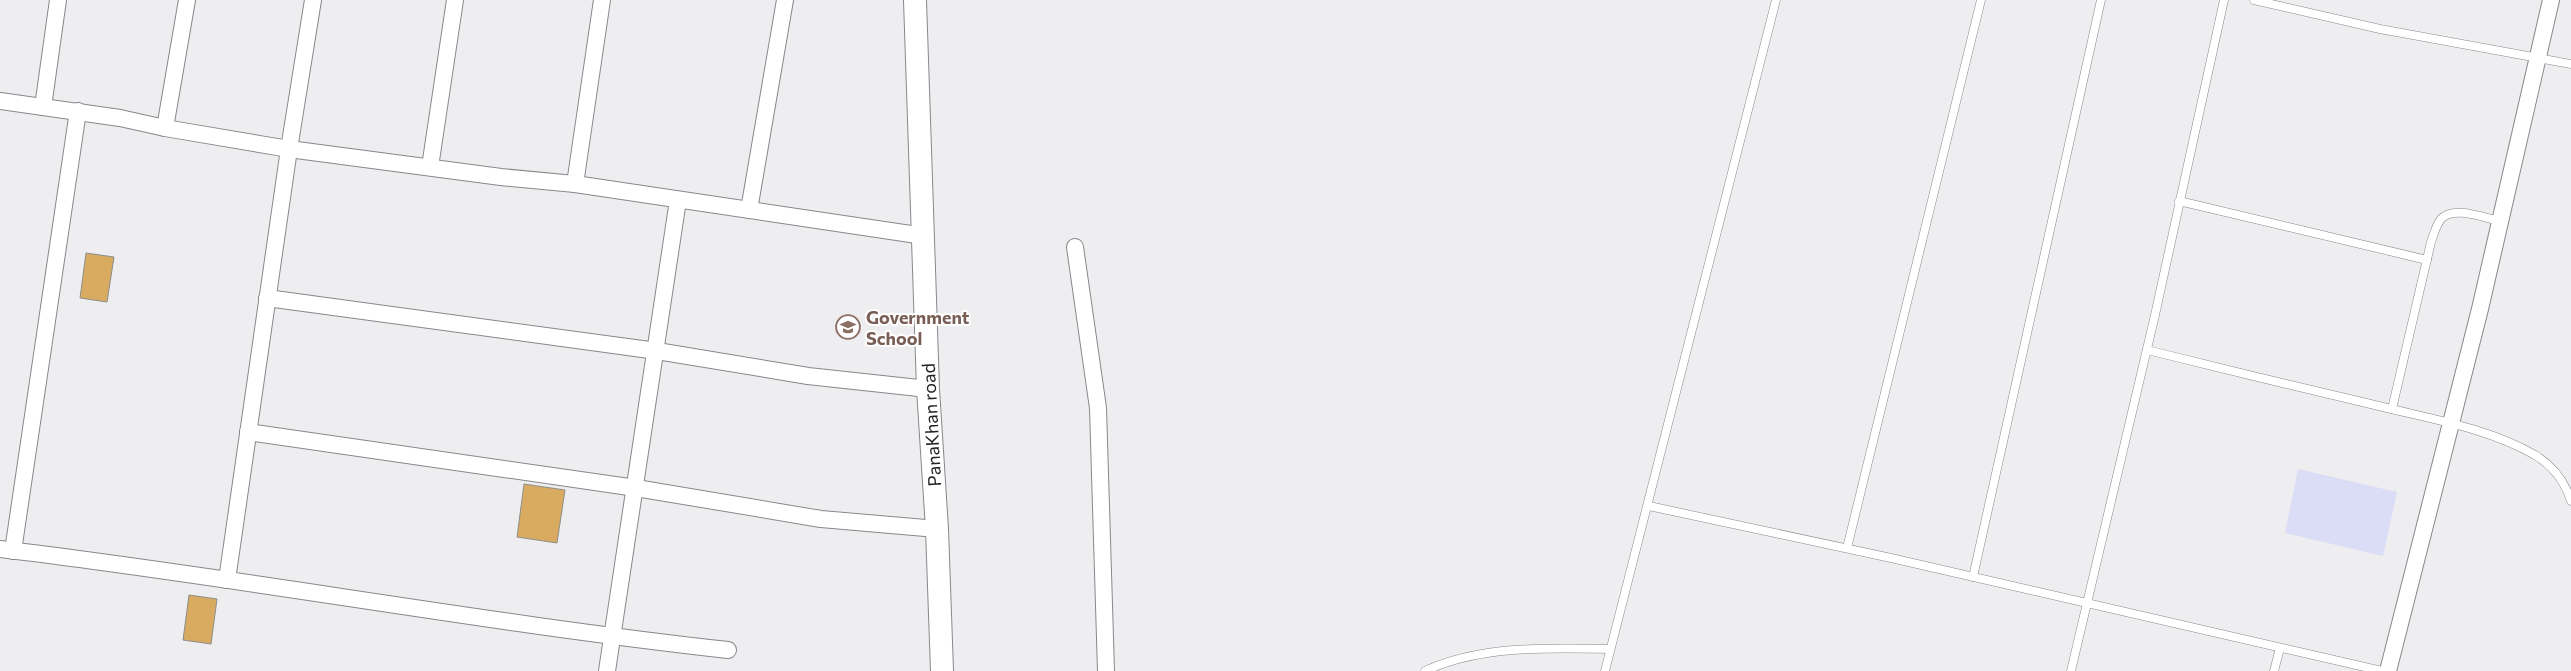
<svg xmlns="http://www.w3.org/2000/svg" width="2571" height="671" viewBox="0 0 2571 671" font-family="Commissioner,sans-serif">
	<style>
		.green { fill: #daddf5 }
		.building { fill: #d8ab60; stroke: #8e8d8b }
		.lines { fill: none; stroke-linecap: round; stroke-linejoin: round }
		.lane-casing { stroke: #878889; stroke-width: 9 }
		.street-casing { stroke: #878889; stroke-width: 18 }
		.secondary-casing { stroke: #878889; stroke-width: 24 }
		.lane { stroke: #fff; stroke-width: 8 }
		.street { stroke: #fff; stroke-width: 16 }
		.secondary { stroke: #fff; stroke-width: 22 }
		.labels { text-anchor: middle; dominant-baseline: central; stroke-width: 4; stroke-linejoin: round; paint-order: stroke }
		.education-label { font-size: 18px; font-weight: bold; fill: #785e54; stroke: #fff; text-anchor: start }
		.street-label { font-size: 18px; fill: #242424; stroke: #fff }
	</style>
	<rect width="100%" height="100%" fill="#eeeef0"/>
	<polygon class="green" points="2298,469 2397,492 2383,556 2285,533"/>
	<g class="building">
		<polygon points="86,253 114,257 107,302 80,298"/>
		<polygon points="524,484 565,490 557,543 517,537"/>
		<polygon points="189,595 217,599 211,644 183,640"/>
	</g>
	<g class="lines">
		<g class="lane-casing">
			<g id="lane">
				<polyline points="2254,0 2380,29 2571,64"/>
				<polyline points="2179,201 2427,260"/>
				<path d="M2147,350C2224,369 2302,388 2379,406C2431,419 2488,428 2535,455C2553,466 2565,482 2571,501"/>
				<path d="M2392,409L2431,242C2434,234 2436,225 2441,219C2453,205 2484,218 2500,221"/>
				<polyline points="1649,506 1891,558 2382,671"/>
				<polyline points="1847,548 1981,0"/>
				<polyline points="1973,577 2101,0"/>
				<path d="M1425,671C1481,645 1550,648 1610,649"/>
				<polyline points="1605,671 1776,0"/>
				<polyline points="2071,671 2155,315 2224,0"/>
				<polyline points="2274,671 2280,648"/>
			</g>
		</g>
		<g class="street-casing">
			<g id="street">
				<polyline points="0,101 120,118 165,128 289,149 501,177 575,184 924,236"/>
				<polyline points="43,107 58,0"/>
				<polyline points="165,128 187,0"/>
				<polyline points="430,167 455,0"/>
				<polyline points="575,184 602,0"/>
				<polyline points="749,210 785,0"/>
				<polyline points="1075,247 1098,408 1106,671"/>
				<polyline points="267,298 657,351 808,376 928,389"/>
				<polyline points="248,432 636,488 821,519 937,529"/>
				<path d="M0,549C243,578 484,623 728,650"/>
				<polyline points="13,551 78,111"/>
				<polyline points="227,580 289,149 313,0"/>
				<polyline points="607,671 678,200"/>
				<polyline points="2388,671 2480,309 2551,0"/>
			</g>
		</g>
		<g class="secondary-casing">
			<polyline id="secondary" points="915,0 928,389 937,529 942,671"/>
		</g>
		<use href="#lane" class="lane"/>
		<use href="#street" class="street"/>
		<use href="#secondary" class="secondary"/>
	</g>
	<defs>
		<g id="school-ring" transform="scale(1.25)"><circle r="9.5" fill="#fff" stroke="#8d6e63" stroke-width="1.5"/><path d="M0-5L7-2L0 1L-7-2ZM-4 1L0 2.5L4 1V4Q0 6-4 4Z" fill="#8d6e63"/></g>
	</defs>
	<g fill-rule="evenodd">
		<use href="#school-ring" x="848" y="327"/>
	</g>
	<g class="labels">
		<g class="education-label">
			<text x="866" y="317">Government<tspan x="866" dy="21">School</tspan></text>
		</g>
		<g class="street-label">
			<text transform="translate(931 425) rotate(-93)">PanaKhan road</text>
		</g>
	</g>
</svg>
